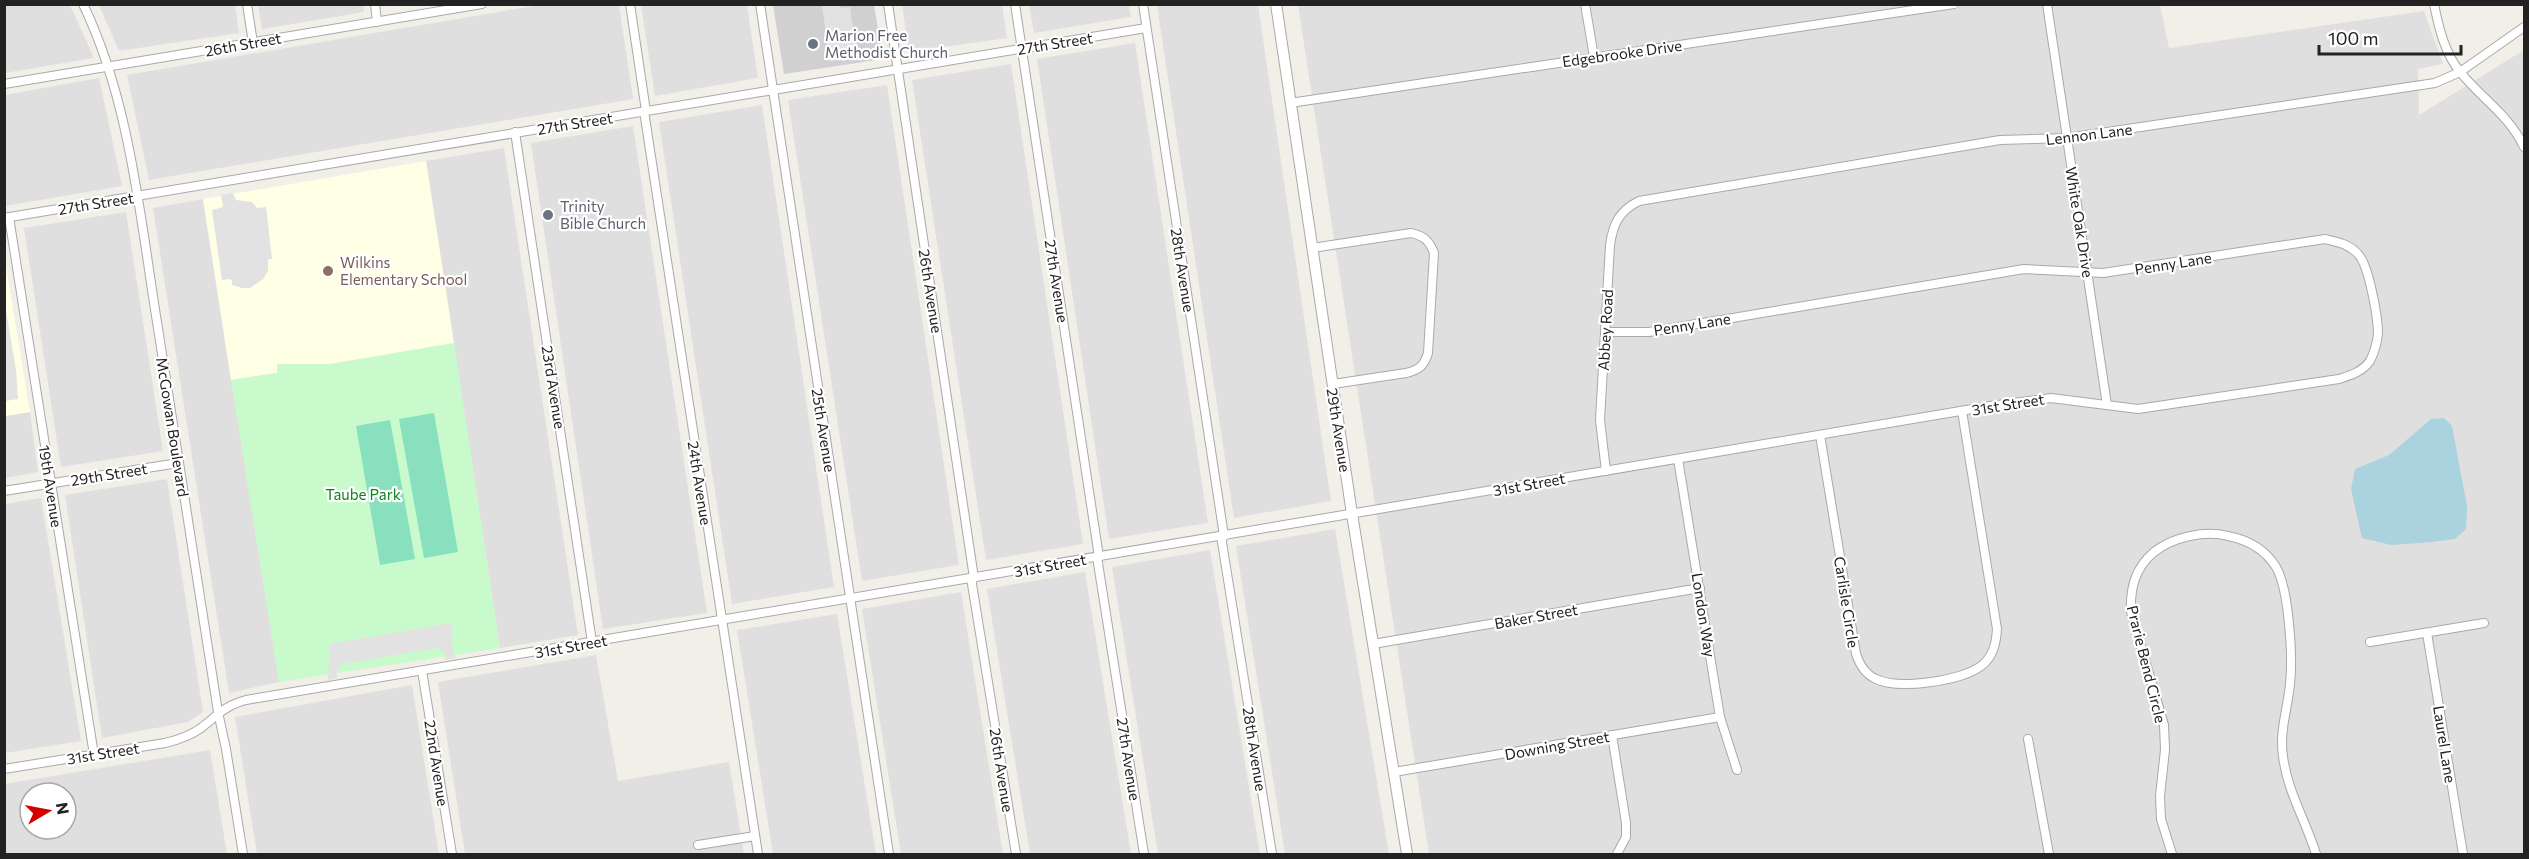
<svg xmlns="http://www.w3.org/2000/svg" width="2529" height="859" viewBox="0 0 2529 859" font-family="Commissioner,sans-serif">
	<style>
		.residential { fill: #e0dfdf; fill-rule: evenodd }
		.education { fill: #ffffe5 }
		.religious { fill: #d0d0d0 }
		.park { fill: #c8facc }
		.pitch { fill: #88e0be }
		.parking { fill: #e2e2e2 }
		.water { fill: #aad3df }
		.lines { fill: none; stroke-linecap: round; stroke-linejoin: round }
		.minor-casing { stroke: #a9a9a9; stroke-width: 10 }
		.tertiary-casing { stroke: #a9a9a9; stroke-width: 12 }
		.minor { stroke: #fff; stroke-width: 8 }
		.tertiary { stroke: #fff; stroke-width: 10 }
		.worship-dot { fill: #6b7280; stroke: #fff; stroke-width: 2 }
		.education-dot { fill: #8d6e63; stroke: #fff; stroke-width: 2 }
		.labels { text-anchor: middle; dominant-baseline: central; stroke-width: 4.5; stroke-linejoin: round; paint-order: stroke }
		.worship-label { font-size: 15px; fill: #5b616d; stroke: #fff; text-anchor: start }
		.street-label { font-size: 15px; fill: #222; stroke: #fff }
		.education-label { font-size: 15px; fill: #785e54; stroke: #fff; text-anchor: start }
		.park-label { font-size: 15px; fill: #0c8416; stroke: #fff }
	</style>
	<rect width="100%" height="100%" fill="#f2efe9"/>
	<g class="residential">
		<polygon points="5,4 70,5 94,58 5,73"/>
		<polygon points="545,4 619,5 633,99 149,180 127,75"/>
		<polygon points="99,5 235,5 239,33 119,51"/>
		<polygon points="258,5 363,5 364,12 262,29"/>
		<polygon points="641,5 747,5 758,78 655,96"/>
		<polygon points="902,5 1002,5 1007,38 909,52"/>
		<polygon points="1029,5 1129,5 1131,17 1034,33"/>
		<polygon points="1157,5 1258,5 1331,501 1234,518"/>
		<polygon points="1298,5 2160,5 2169,48 2424,11 2443,64 2418,69 2419,115 2524,50 2524,854 1429,854"/>
		<polygon points="1135,43 1208,523 1109,539 1037,59"/>
		<polygon points="1011,64 1083,544 986,560 912,80"/>
		<polygon points="99,78 122,186 5,206 5,95"/>
		<polygon points="887,85 959,565 862,581 788,100"/>
		<polygon points="762,105 834,587 732,604 659,122"/>
		<polygon points="633,126 707,613 603,629 531,143"/>
		<polygon points="504,148 578,635 500,648 426,161"/>
		<polygon points="203,199 279,682 229,693 153,208"/>
		<polygon points="126,212 163,451 61,467 24,228"/>
		<polygon points="30,412 38,472 5,478 4,416"/>
		<polygon points="167,479 203,712 188,722 102,738 65,495"/>
		<polygon points="41,498 81,741 5,753 5,504"/>
		<polygon points="1335,529 1389,854 1285,854 1236,546"/>
		<polygon points="1210,550 1260,854 1158,854 1112,567"/>
		<polygon points="1085,572 1131,854 1030,854 987,589"/>
		<polygon points="961,592 1003,854 901,854 862,609"/>
		<polygon points="837,614 876,854 773,854 737,630"/>
		<polygon points="596,655 618,781 729,762 744,854 465,854 438,682"/>
		<polygon points="412,685 439,854 257,854 235,717"/>
		<path d="M210,750L227,854H5V784ZM30,793H66V829H30Z"/>
	</g>
	<g class="education">
		<polygon points="426,161 454,343 231,380 203,199"/>
		<polygon points="4,254 30,412 5,416 4,416"/>
	</g>
	<polygon class="religious" points="773,5 874,5 883,59 784,74"/>
	<polygon class="park" points="454,343 500,648 279,682 231,380 277,373 277,364 331,364"/>
	<g class="pitch">
		<polygon points="434,413 458,552 424,558 399,419"/>
		<polygon points="390,420 415,559 380,565 356,426"/>
	</g>
	<g class="parking">
		<polygon points="819,5 839,5 841,8 850,7 857,57 830,61 822,6"/>
		<polygon points="233,193 236,200 252,202 257,208 266,207 272,259 268,259 268,271 263,279 250,288 242,288 232,285 232,281 230,279 222,280 212,210 223,207 221,195"/>
		<polygon points="4,298 16,370 18,399 5,401"/>
		<polygon points="451,623 453,655 457,658 445,660 444,652 436,648 342,664 336,673 338,678 328,680 330,644"/>
	</g>
	<polygon class="water" points="2444,418 2452,426 2467,506 2466,529 2455,539 2432,542 2391,545 2362,538 2351,489 2355,469 2389,455 2431,419"/>
	<g class="lines">
		<g class="minor-casing">
			<g id="minor">
				<path d="M83,4C130,101 140,217 157,322C177,452 198,582 218,712L226,749L243,854"/>
				<polyline points="247,4 253,43"/>
				<polyline points="375,4 377,22"/>
				<polyline points="630,4 646,111"/>
				<polyline points="760,4 889,854"/>
				<polyline points="888,4 974,578"/>
				<polyline points="1015,4 1099,557"/>
				<polyline points="1143,4 1224,536"/>
				<polyline points="1585,4 1594,57"/>
				<polyline points="2047,4 2107,405"/>
				<path d="M2434,4C2439,29 2445,54 2461,73C2483,100 2509,115 2524,147"/>
				<polyline points="4,84 482,4"/>
				<polyline points="1290,103 1954,4"/>
				<polyline points="644,111 758,854"/>
				<polyline points="515,132 592,642"/>
				<polyline points="9,217 94,755"/>
				<polyline points="4,218 1146,28"/>
				<path d="M1312,248L1411,233C1424,236 1429,240 1434,253L1428,353C1424,366 1419,370 1406,373L1333,384"/>
				<path d="M1820,435L1856,654C1860,665 1865,674 1876,679C1899,690 1961,681 1981,666C1993,657 1996,644 1997,629L1962,411"/>
				<polyline points="1678,459 1720,717 1737,770"/>
				<path d="M1606,471L1600,420L1610,245C1613,224 1619,211 1639,201L2000,140L2067,138L2435,83L2460,72L2524,27"/>
				<polyline points="4,491 178,463"/>
				<polyline points="1221,536 1272,854"/>
				<polyline points="1097,557 1144,854"/>
				<polyline points="971,578 1016,854"/>
				<polyline points="2427,633 2463,854"/>
				<polyline points="2370,642 2484,623"/>
				<polyline points="1373,644 1700,588"/>
				<polyline points="422,671 452,854"/>
				<polyline points="1612,735 1626,823 1626,837 1617,854"/>
				<polyline points="2028,739 2049,854"/>
				<path d="M4,769L165,743C178,740 190,736 201,728C218,715 224,706 246,700L1990,406L2051,398L2138,409L2339,379C2351,375 2362,372 2370,361C2374,353 2377,343 2378,334C2378,318 2369,265 2358,254C2349,244 2338,242 2325,239L2103,273L2024,269L1649,332H1605"/>
				<polyline points="1394,772 1720,717"/>
				<polyline points="698,845 755,836"/>
				<path d="M2172,854L2161,819L2160,796L2165,750L2164,725L2131,612C2130,588 2135,568 2154,552C2173,537 2205,530 2228,536C2248,540 2265,549 2276,567C2289,589 2293,657 2290,684C2288,707 2279,732 2283,756C2287,791 2306,821 2316,854"/>
			</g>
		</g>
		<g class="tertiary-casing">
			<polyline id="tertiary" points="1276,4 1352,514 1407,854"/>
		</g>
		<use href="#minor" class="minor"/>
		<use href="#tertiary" class="tertiary"/>
	</g>
	<g class="worship-dot">
		<circle cx="813" cy="44" r="6"/>
		<circle cx="548" cy="215" r="6"/>
	</g>
	<circle class="education-dot" cx="328" cy="271" r="6"/>
	<g class="labels">
		<g class="worship-label">
			<text x="825" y="35">Marion Free<tspan x="825" dy="17">Methodist Church</tspan></text>
			<text x="560" y="206">Trinity<tspan x="560" dy="17">Bible Church</tspan></text>
		</g>
		<g class="street-label">
			<text transform="translate(1055 43) rotate(-9)">27th Street</text>
			<text transform="translate(243 44) rotate(-10)">26th Street</text>
			<text transform="translate(1622 53) rotate(-8)">Edgebrooke Drive</text>
			<text transform="translate(575 123) rotate(-9)">27th Street</text>
			<text transform="translate(2089 134) rotate(-7)">Lennon Lane</text>
			<text transform="translate(96 203) rotate(-9)">27th Street</text>
			<text transform="translate(2080 222) rotate(81)">White Oak Drive</text>
			<text transform="translate(2173 263) rotate(-9)">Penny Lane</text>
			<text transform="translate(1183 270) rotate(81)">28th Avenue</text>
			<text transform="translate(1057 281) rotate(81)">27th Avenue</text>
			<text transform="translate(931 291) rotate(81)">26th Avenue</text>
			<text transform="translate(1692 324) rotate(-9)">Penny Lane</text>
			<text transform="translate(1605 330) rotate(-87)">Abbey Road</text>
			<text transform="translate(554 387) rotate(81)">23rd Avenue</text>
			<text transform="translate(2008 404) rotate(-9)">31st Street</text>
			<text transform="translate(173 427) rotate(81)">McGowan Boulevard</text>
			<text transform="translate(824 430) rotate(81)">25th Avenue</text>
			<text transform="translate(1339 430) rotate(81)">29th Avenue</text>
			<text transform="translate(109 474) rotate(-9)">29th Street</text>
			<text transform="translate(700 483) rotate(81)">24th Avenue</text>
			<text transform="translate(1529 484) rotate(-10)">31st Street</text>
			<text transform="translate(51 486) rotate(81)">19th Avenue</text>
			<text transform="translate(1050 565) rotate(-10)">31st Street</text>
			<text transform="translate(1847 602) rotate(81)">Carlisle Circle</text>
			<text transform="translate(1704 615) rotate(81)">London Way</text>
			<text transform="translate(1536 616) rotate(-10)">Baker Street</text>
			<text transform="translate(571 646) rotate(-10)">31st Street</text>
			<text transform="translate(2147 664) rotate(76)">Prarie Bend Circle</text>
			<text transform="translate(2445 744) rotate(81)">Laurel Lane</text>
			<text transform="translate(1557 745) rotate(-10)">Downing Street</text>
			<text transform="translate(1255 749) rotate(81)">28th Avenue</text>
			<text transform="translate(103 753) rotate(-9)">31st Street</text>
			<text transform="translate(1129 759) rotate(81)">27th Avenue</text>
			<text transform="translate(437 763) rotate(81)">22nd Avenue</text>
			<text transform="translate(1002 770) rotate(81)">26th Avenue</text>
		</g>
		<g class="education-label">
			<text x="340" y="262">Wilkins<tspan x="340" dy="17">Elementary School</tspan></text>
		</g>
		<g class="park-label">
			<text x="363" y="494">Taube Park</text>
		</g>
	</g>
	<rect width="2529" height="859" fill="none" stroke="#222222" stroke-width="12"/>
	<g transform="translate(48 811) rotate(80)"><circle r="28" fill="#ffffff" stroke="#a7a7a7" stroke-width="1.5"/>
	<path d="M0-4.5L10 22L0 15L-10 22Z" fill="#d40000"/>
	<text y="-9" font-size="16" font-weight="bold" text-anchor="middle" fill="#222222">N</text>
	</g>
	<path d="M2319 45v9h142v-9" fill="none" stroke="#222222" stroke-width="3"/>
	<text x="2328" y="45" font-size="18" fill="#222222" stroke="#ffffff" stroke-width="4.5" paint-order="stroke">100 m</text>
</svg>
